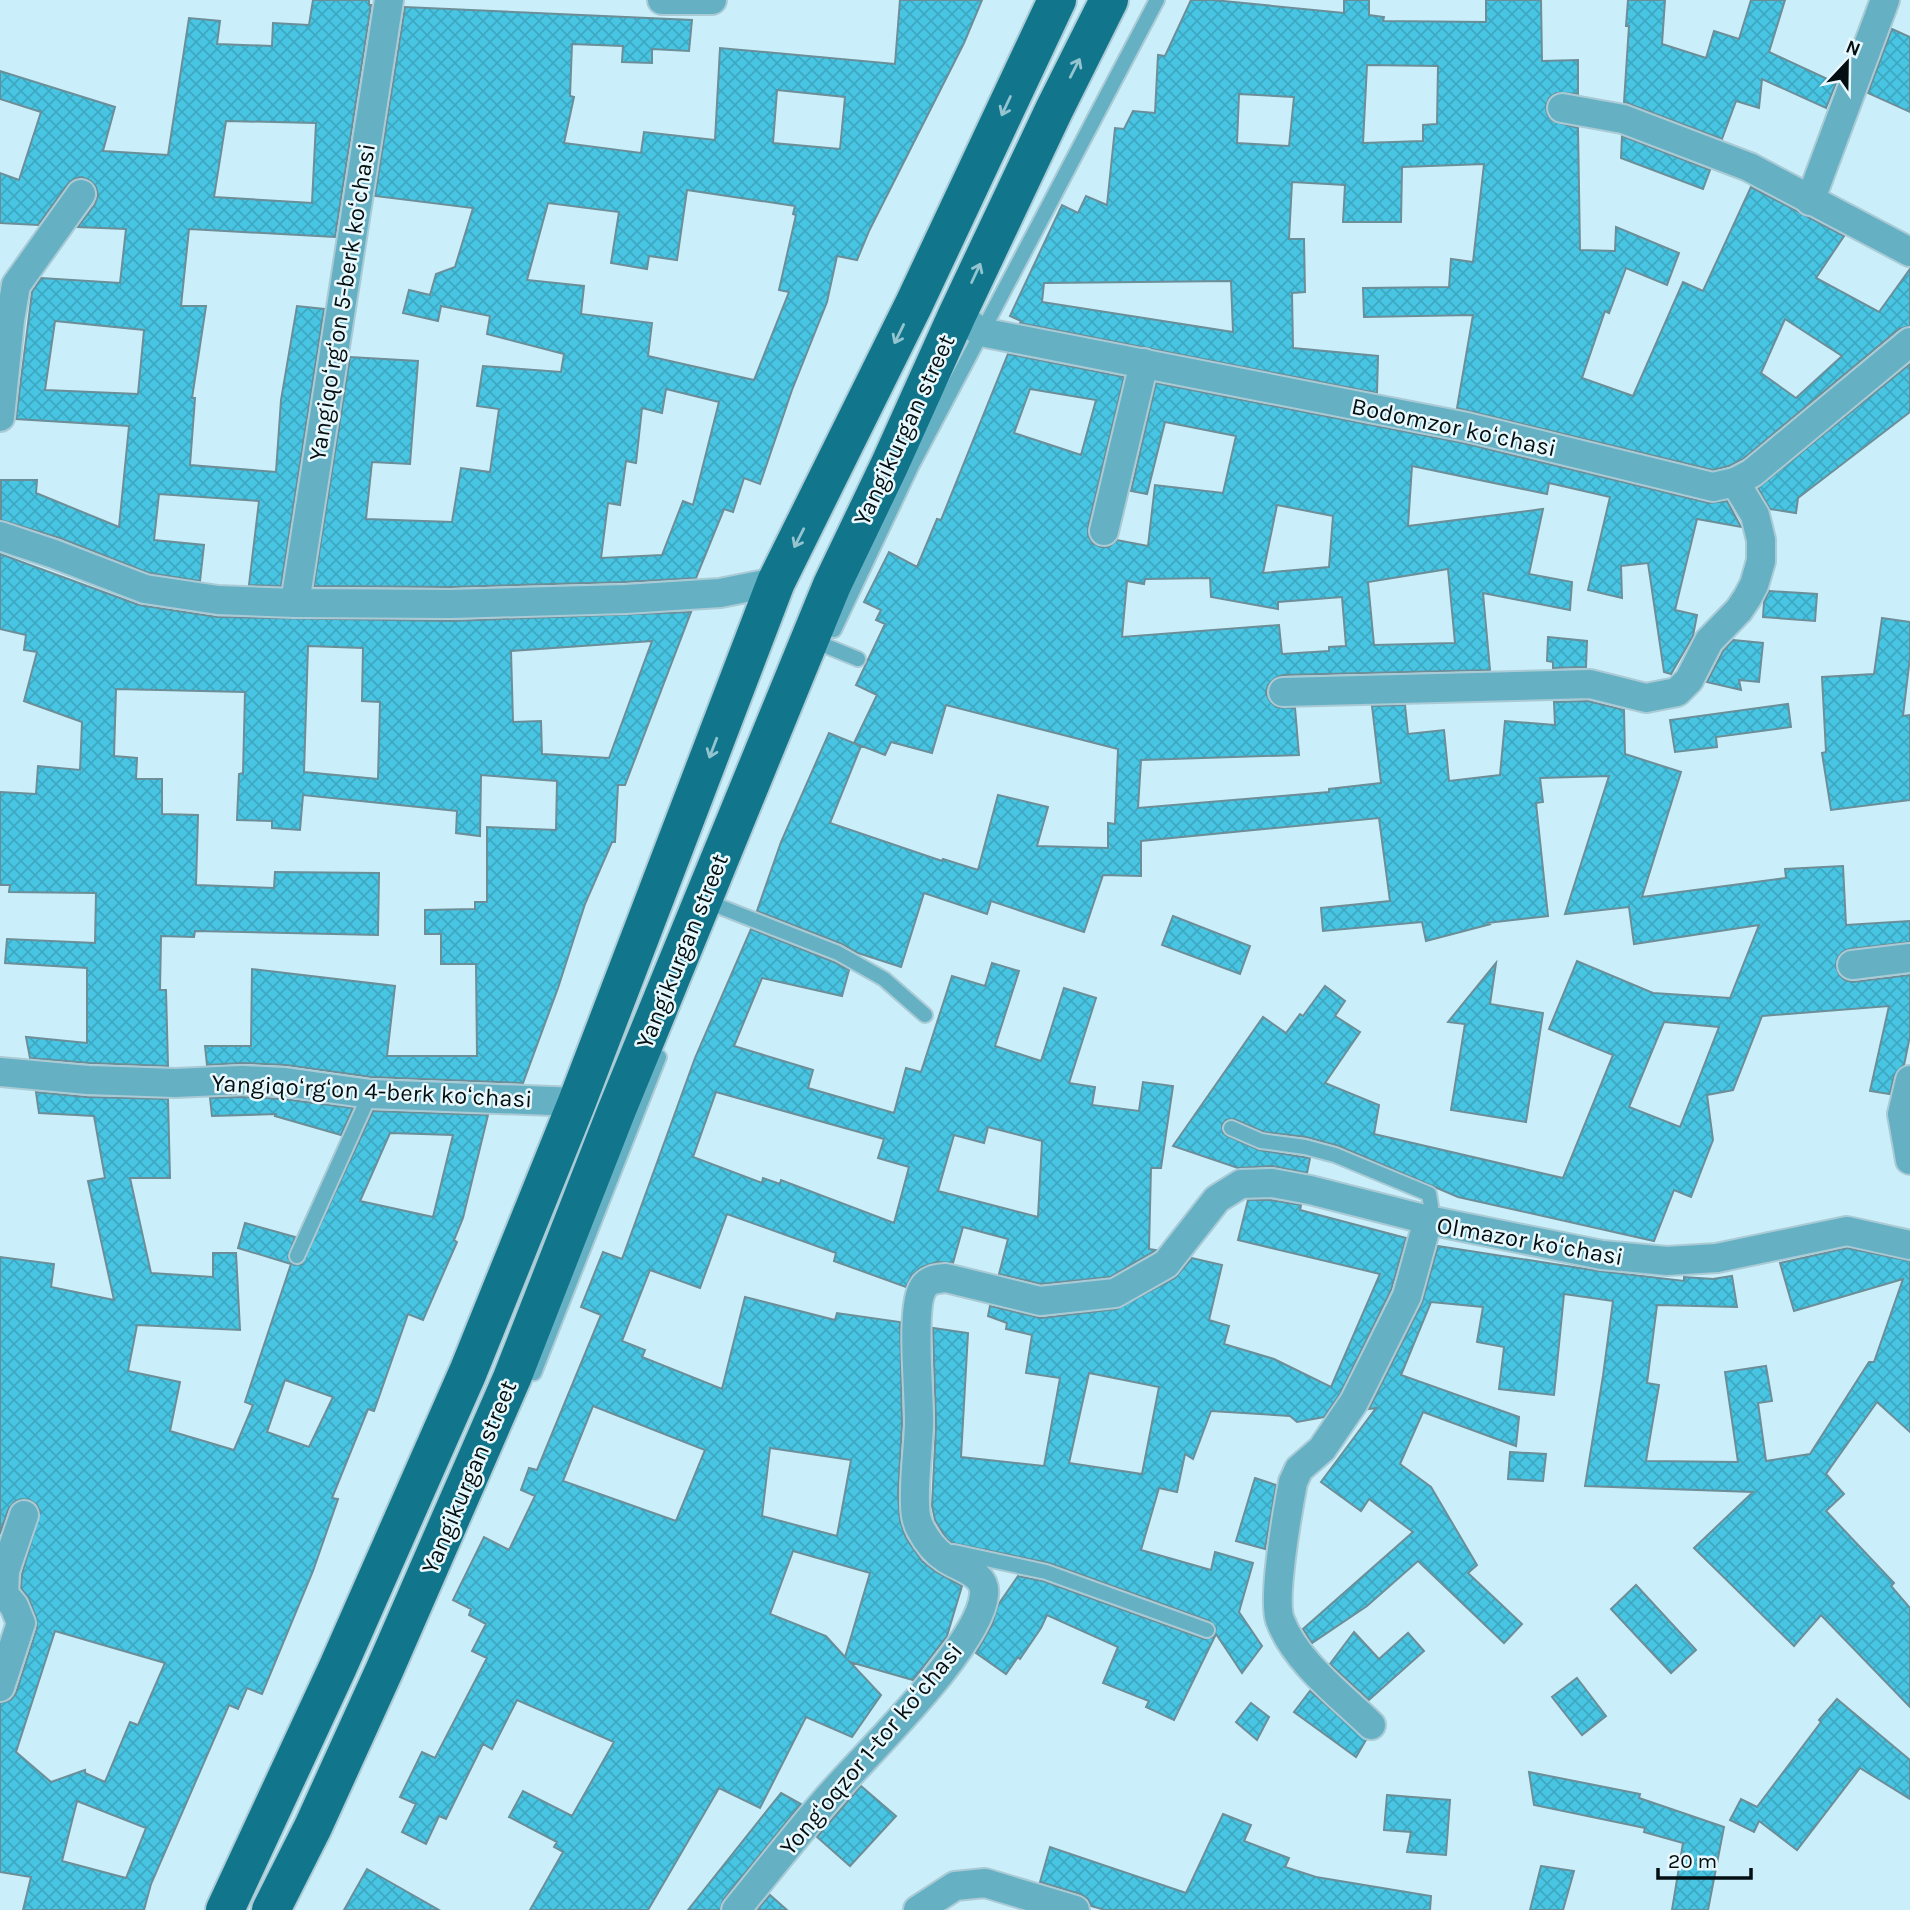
<svg xmlns="http://www.w3.org/2000/svg" width="1910" height="1910" viewBox="0 0 1910 1910" font-family="Karla,sans-serif">
	<style>
		.building { fill: url(#building-cross-hatch); stroke: #6b8e98; stroke-width: 2; fill-rule: evenodd }
		.lines { fill: none; stroke-linecap: round; stroke-linejoin: round }
		.service-casing { stroke: #aacbd5; stroke-width: 18 }
		.minor-casing { stroke: #aacbd5; stroke-width: 32 }
		.primary-casing { stroke: #aacbd5; stroke-width: 42 }
		.service { stroke: #66b0c4; stroke-width: 14 }
		.minor { stroke: #66b0c4; stroke-width: 28 }
		.primary { stroke: #11768c; stroke-width: 38 }
		.oneway { stroke: #93c4cf }
		.labels { text-anchor: middle; dominant-baseline: central; stroke-width: 5; stroke-linejoin: round; paint-order: stroke }
		.street-label { font-size: 24px; fill: #030f12; stroke: #e9f8fc }
	</style>
	<defs>
		<pattern id="building-cross-hatch" width="8" height="8" patternUnits="userSpaceOnUse" patternTransform="scale(1.75)"><rect width="8" height="8" fill="#48c5e3"/><path d="M0 0l8 8M0 8l8-8" fill="none" stroke="#3da8c2"/></pattern>
	</defs>
	<rect width="100%" height="100%" fill="#caeffa"/>
	<g class="building">
		<path d="M313,0H369V5H371L335,237L189,229L181,306H206L192,398H195L190,465L276,472L281,400L297,306L324,309L281,586L249,585L259,501L159,494L154,540L204,545L200,581L149,573L60,538L1,520V480H37L36,493L119,527L129,426L16,419L32,292L41,278L120,283L126,229L78,227L95,204L98,195L96,187L91,181L82,177L74,179L68,184L38,225L0,223V173L19,180L41,112L0,99V71L115,107L103,151L168,155L189,18L220,21L217,44L272,46L273,23L309,25ZM226,121L316,123L312,203L214,197ZM55,321L144,330L138,394L45,390Z"/>
		<path d="M900,0H982L964,43L869,231L857,260L837,256L827,302L792,390L760,484L744,478L733,512L724,509L696,578L625,582L451,587L314,586L350,357L418,361L410,464L372,462L366,519L452,522L461,468L490,472L499,409L477,406L483,366L561,372L564,354L487,334L490,316L441,306L438,321L403,313L409,290L430,295L436,274L455,267L473,208L375,196L405,7L692,20L689,51L652,49V63L622,62L623,46L572,44L570,96L574,97L564,143L641,153L644,132L715,140L720,48L895,64ZM777,90L845,97L840,149L773,143ZM687,190L795,206L793,214L796,215L779,290L789,292L754,380L648,356L652,323L581,314L584,286L527,280L548,203L619,212L611,263L647,269L649,256L677,260ZM666,389L719,402L693,505L683,501L662,555L601,558L608,503L620,505L626,461L636,463L642,408L662,413Z"/>
		<path d="M1191,0H1213L1344,13V0H1369V15L1384,17L1383,21L1486,22V0H1541L1542,61L1578,60V94L1556,93L1549,98L1546,106L1547,114L1552,121L1578,128L1580,250L1615,251L1616,227L1679,253L1667,285L1626,268L1609,313L1605,311L1582,378L1633,396L1683,282L1703,291L1751,187L1844,236L1816,278L1879,312L1910,269V326L1899,329L1743,459L1729,466L1713,470L1457,408L1473,315L1364,317L1363,288L1449,287L1451,259L1473,262L1484,164L1402,167L1401,222H1343L1345,185L1292,182L1289,239H1304L1305,292L1292,293L1293,348L1378,356L1377,393L1020,323L1021,321L1010,316L1062,205L1078,213L1086,196L1107,205L1115,128L1124,129L1133,111L1155,113L1158,55L1165,56ZM1367,65L1438,66L1437,124L1423,125V141L1363,143ZM1239,94L1294,97L1289,146L1237,143ZM1231,281L1233,332L1042,302L1044,283ZM1785,319L1842,356L1796,398L1761,373Z"/>
		<polygon points="1628,0 1665,0 1662,44 1706,58 1714,31 1739,39 1751,0 1785,0 1769,52 1836,83 1826,108 1762,79 1759,108 1736,101 1722,139 1624,102 1629,26 1626,26"/>
		<polygon points="1892,29 1910,37 1910,112 1868,93"/>
		<polygon points="1622,136 1710,170 1703,189 1621,158"/>
		<path d="M1008,354L1124,377L1088,527V535L1092,543L1101,547H1109L1117,540L1148,546L1155,485L1223,493L1236,436L1165,422L1147,494L1131,491L1156,383L1463,443L1709,503L1727,501L1741,527L1697,519L1675,610L1697,615L1693,636L1671,674L1664,672L1648,563L1621,566L1622,598L1588,590L1610,497L1549,483L1547,494L1412,466L1408,526L1543,509L1529,574L1572,582L1570,610L1483,593L1490,670L1283,675L1275,678L1268,685L1266,693L1269,700L1276,707L1295,708L1299,755L1141,760L1138,808L1329,792V789L1381,783L1372,706L1405,705L1408,734L1444,730L1449,781L1500,775L1505,721L1555,725L1554,702L1588,701L1624,710L1625,754L1681,772L1642,897L1786,878L1785,869L1843,866L1846,925L1910,921V942L1849,949L1842,952L1837,959L1836,966L1839,975L1845,980L1853,982L1910,975V1036L1904,1065L1894,1076L1890,1094L1870,1091L1889,1006L1762,1016L1733,1090L1707,1095L1713,1140L1691,1197L1674,1190L1654,1241L1458,1197L1339,1146L1306,1137L1264,1132L1234,1119L1226,1120L1222,1125L1223,1133L1227,1136L1259,1150L1310,1158L1307,1173L1272,1166L1238,1168L1173,1146L1263,1017L1286,1033L1300,1014L1303,1016L1325,986L1345,1001L1335,1016L1360,1032L1325,1083L1379,1105L1374,1134L1563,1178L1613,1055L1549,1029L1577,961L1653,993L1730,998L1759,925L1634,944L1629,907L1565,914L1609,776L1540,778L1543,802L1536,803L1548,916L1487,923L1491,924L1426,941L1422,922L1323,931L1321,908L1390,901L1379,818L1141,841V876L1103,875L1084,932L991,901L987,914L924,893L901,967L858,953L842,944L757,911L781,842L829,733L861,746L830,823L942,861L943,859L978,870L998,795L1048,807L1037,846L1108,848V823L1115,824L1118,749L946,705L932,753L891,742L885,755L854,743L877,695L856,685L885,624L876,620L881,610L864,602L889,552L917,567L937,519L941,520ZM1030,389L1096,400L1081,455L1014,433ZM1277,505L1333,516L1329,567L1263,573ZM1448,569L1455,643L1374,645L1368,582ZM1210,578L1211,597L1278,609V602L1342,597L1346,646L1329,647V651L1282,654L1279,625L1122,637L1127,581L1144,584L1145,579ZM1664,1022L1719,1027L1680,1127L1629,1107Z"/>
		<polygon points="1910,364 1910,412 1798,498 1796,513 1770,509 1758,488"/>
		<path d="M0,554L139,605L217,617L451,621L691,612L625,785H618L615,842H612L585,904L558,988L523,1083L371,1077L286,1065L243,1063L207,1065L205,1046H251L252,969L395,986L387,1056H477L476,964H441V934H425V910L475,909V902H487V827L556,830L557,781L481,775L480,836L456,833L457,811L303,795L300,830L272,828V821L237,820L239,774L243,773L245,692L116,689L114,756L137,758L136,779H162V814L198,815L196,885L274,888L275,872L379,873L378,935L195,931L194,937L161,936L160,990H166L168,1066L89,1063L30,1058L26,1037L87,1043V968L5,963L7,939L95,943L96,893L9,892L10,885H0V792L36,794L38,766L80,770L82,722L24,701L37,652L24,650L26,635L0,629ZM652,641L609,758L542,754L541,721L513,722L511,651ZM308,646L363,648L362,701L380,702L378,779L304,772Z"/>
		<polygon points="1769,591 1817,594 1815,621 1763,617 1764,602"/>
		<polygon points="1882,618 1910,622 1910,657 1903,716 1910,715 1910,800 1831,810 1822,753 1826,752 1822,677 1874,674"/>
		<polygon points="1548,637 1587,641 1586,667 1553,668 1553,662 1547,661"/>
		<polygon points="1733,640 1763,643 1759,682 1739,680 1741,690 1707,682 1723,651"/>
		<polygon points="1788,704 1791,727 1716,737 1717,747 1675,752 1670,720"/>
		<polygon points="1173,916 1250,946 1240,974 1162,945"/>
		<path d="M751,929L834,962L849,970L842,996L762,978L734,1046L813,1070L808,1088L894,1113L906,1068L921,1072L952,976L985,986L992,963L1019,971L995,1046L1041,1061L1064,988L1096,998L1069,1083L1095,1087L1092,1105L1139,1111L1143,1082L1173,1086L1161,1168H1151L1149,1249L1156,1250L1110,1277L1041,1284L999,1274L1008,1239L963,1227L953,1263L937,1262L922,1267L912,1275L906,1287L834,1261L836,1253L727,1214L700,1288L650,1270L622,1341L645,1350L642,1357L722,1389L745,1297L835,1320L837,1313L900,1322L902,1425L898,1494L900,1521L906,1538L922,1561L936,1572L962,1586L947,1636L913,1680L850,1662L881,1695L852,1737L806,1717L760,1808L719,1788L648,1910H530L563,1852L554,1847L557,1842L509,1817L523,1791L572,1816L614,1742L517,1700L492,1749L483,1744L446,1819L439,1816L426,1844L402,1832L416,1804L400,1797L422,1752L435,1758L487,1658L472,1651L486,1624L469,1615L471,1609L453,1600L484,1537L509,1550L535,1496L521,1490L529,1468L537,1470L601,1315L581,1307L603,1252L622,1259L695,1058ZM716,1092L884,1139L878,1158L909,1167L894,1223L781,1180L780,1184L763,1178L762,1183L693,1157ZM988,1127L1042,1141L1038,1217L938,1191L954,1135L984,1143ZM593,1406L705,1450L676,1521L563,1481ZM770,1448L851,1460L837,1536L762,1516ZM793,1551L870,1573L845,1657L826,1636L770,1614Z"/>
		<polygon points="1496,963 1490,1004 1543,1013 1526,1122 1451,1110 1465,1024 1448,1022"/>
		<path d="M36,1092L87,1097L168,1099L170,1178H130L151,1273L213,1277V1253H236L240,1330L137,1325L128,1371L180,1382L170,1431L234,1450L253,1405L245,1402L291,1264L238,1248L245,1223L295,1237L288,1258L294,1265L302,1264L373,1111L488,1115L463,1218L454,1240L457,1242L423,1320L408,1314L374,1411L368,1409L332,1498L338,1499L313,1571L262,1694L247,1688L238,1709L229,1705L151,1884L144,1910H23L31,1877L0,1872V1703L11,1700L16,1693L37,1628L36,1617L29,1599L21,1588L22,1574L40,1512L37,1505L30,1500L21,1499L14,1502L8,1510L0,1534V1257L54,1264L51,1287L114,1300L88,1181L105,1178L94,1116L39,1113ZM390,1133L453,1135L433,1217L360,1201ZM285,1380L333,1397L309,1447L267,1432ZM55,1631L165,1663L138,1725L130,1722L105,1782L85,1773V1770L51,1782L16,1752ZM77,1801L146,1828L126,1878L62,1861Z"/>
		<polygon points="242,1097 283,1099 353,1108 341,1135 275,1116 276,1114 212,1116 210,1098"/>
		<path d="M1248,1200H1271L1301,1205L1300,1210L1406,1238L1391,1290L1340,1394L1324,1417L1297,1422L1290,1416L1211,1411L1193,1459L1185,1454L1177,1492L1159,1488L1141,1550L1211,1570L1215,1552L1253,1563L1239,1612L1262,1646L1242,1673L1216,1634L1174,1720L1146,1707L1149,1701L1103,1683L1118,1647L1047,1615L1041,1628L1020,1659L1018,1657L1006,1674L976,1653L992,1625L998,1605L1018,1576L1043,1581L1204,1639L1214,1637L1216,1628L1210,1621L1049,1563L952,1543L946,1538L935,1520L932,1506L936,1425L933,1328L968,1333L961,1457L1044,1466L1060,1378L1026,1373L1032,1335L1006,1329L1007,1323L988,1316L990,1306L1041,1318L1117,1309L1175,1278L1192,1258L1222,1265L1209,1320L1229,1326L1224,1344L1274,1359L1331,1387L1380,1274L1238,1240ZM1089,1373L1159,1387L1142,1474L1069,1463Z"/>
		<polygon points="1438,1246 1599,1271 1684,1281 1684,1277 1713,1279 1732,1276 1737,1307 1657,1305 1647,1383 1659,1385 1646,1461 1738,1462 1725,1372 1766,1366 1772,1401 1758,1403 1766,1461 1810,1454 1869,1362 1874,1362 1903,1279 1794,1311 1780,1263 1847,1248 1910,1261 1910,1432 1877,1402 1826,1474 1844,1494 1826,1511 1894,1583 1891,1586 1910,1608 1910,1707 1821,1615 1794,1646 1694,1548 1753,1492 1585,1486 1603,1376 1613,1301 1564,1294 1554,1395 1499,1389 1504,1347 1477,1342 1483,1307 1431,1302 1401,1375 1519,1417 1516,1446 1423,1412 1400,1464 1431,1487 1477,1565 1468,1573 1522,1624 1504,1643 1418,1561 1367,1606 1312,1643 1303,1629 1413,1532 1369,1499 1361,1511 1321,1482 1376,1408 1369,1409 1422,1303"/>
		<polygon points="1510,1452 1546,1454 1543,1481 1508,1479"/>
		<polygon points="1255,1478 1276,1485 1265,1549 1236,1541"/>
		<polygon points="1636,1585 1696,1650 1671,1673 1611,1609"/>
		<polygon points="1354,1632 1379,1659 1408,1633 1424,1651 1369,1700 1330,1664"/>
		<polygon points="1577,1678 1606,1716 1582,1735 1552,1697"/>
		<polygon points="1310,1691 1366,1740 1356,1757 1294,1712"/>
		<polygon points="1837,1699 1910,1760 1910,1799 1860,1768 1797,1850 1759,1821 1754,1832 1730,1820 1741,1799 1757,1807 1821,1722 1819,1720"/>
		<polygon points="1251,1703 1269,1717 1257,1740 1236,1722"/>
		<polygon points="1529,1772 1640,1794 1639,1798 1724,1827 1708,1910 1672,1910 1683,1843 1644,1832 1645,1828 1534,1805"/>
		<polygon points="861,1786 896,1816 850,1866 817,1837"/>
		<polygon points="781,1793 801,1804 723,1900 720,1910 688,1910"/>
		<polygon points="1387,1795 1450,1800 1446,1855 1407,1852 1411,1832 1384,1830"/>
		<polygon points="1223,1814 1251,1825 1244,1841 1289,1858 1285,1867 1316,1877 1431,1896 1430,1910 1105,1910 1091,1906 1088,1899 1080,1894 1040,1882 1050,1847 1186,1893"/>
		<polygon points="1541,1866 1574,1871 1563,1910 1530,1910"/>
		<polygon points="367,1869 439,1910 344,1910"/>
		<polygon points="770,1895 787,1910 757,1910"/>
	</g>
	<g class="lines">
		<g class="service-casing">
			<g id="service">
				<polyline points="834,630 912,465 1157,0"/>
				<polyline points="826,646 858,659"/>
				<polyline points="718,906 838,953 884,979 925,1015"/>
				<polyline points="1231,1128 1261,1141 1305,1147 1335,1155 1429,1194 1431,1206 1428,1220"/>
				<polyline points="297,1256 370,1094"/>
				<polyline points="534,1373 659,1057"/>
				<polyline points="954,1552 1046,1572 1207,1630"/>
			</g>
		</g>
		<g class="minor-casing">
			<g id="minor">
				<polyline points="662,0 712,0"/>
				<polyline points="1562,108 1623,119 1749,167 1910,252"/>
				<polyline points="1810,201 1885,0"/>
				<polyline points="957,315 981,332 1467,427 1713,487 1735,482 1752,473 1910,342"/>
				<polyline points="0,417 10,320 16,285 81,194"/>
				<polyline points="1104,531 1144,363"/>
				<polyline points="0,536 54,554 145,589 218,600 295,603 451,604 626,599 720,593 776,582"/>
				<polyline points="295,603 389,0"/>
				<polyline points="1283,692 1590,684 1646,698 1677,692 1689,680 1709,641 1739,610 1747,598 1754,585 1761,561 1761,540 1755,515 1735,482"/>
				<polyline points="1852,965 1910,958"/>
				<polyline points="0,1072 88,1080 175,1083 242,1080 285,1082 370,1094 577,1102"/>
				<polyline points="1910,1080 1902,1114 1910,1160"/>
				<polyline points="0,1687 21,1623 14,1606 4,1594 5,1571 24,1515"/>
				<path d="M1371,1725C1340,1695 1295,1661 1280,1620C1272,1598 1288,1509 1293,1482L1299,1469L1322,1449L1354,1402L1407,1296L1428,1220L1602,1255L1667,1261L1717,1258L1847,1231L1910,1245"/>
				<path d="M736,1910C766,1873 796,1835 827,1799C863,1757 980,1646 984,1595C987,1573 959,1568 945,1558C934,1551 927,1541 921,1530C917,1523 915,1512 915,1504C914,1478 918,1451 919,1425C920,1397 910,1308 923,1288C928,1279 937,1279 946,1278L1040,1301L1115,1293L1166,1264L1217,1199L1241,1184L1272,1183L1310,1190L1428,1220"/>
				<polyline points="918,1910 955,1886 985,1883 1075,1910"/>
			</g>
		</g>
		<g class="primary-casing">
			<g id="primary">
				<polyline points="225,1910 337,1669 468,1372 577,1102 776,582 914,304 1057,0"/>
				<polyline points="271,1910 313,1827 384,1671 512,1378 616,1112 832,585 889,466 957,315 1054,110 1109,0"/>
			</g>
		</g>
		<use href="#service" class="service"/>
		<use href="#minor" class="minor"/>
		<use href="#primary" class="primary"/>
	</g>
	<defs><path id="oneway-shaft" d="M-6 0H5M1.5-3L5.5 0L1.5 3" fill="none" stroke-width="1.6" stroke-linecap="round" stroke-linejoin="round" transform="scale(1.75)"/></defs>
	<g class="oneway">
		<use href="#oneway-shaft" transform="translate(1075 68) rotate(-63)"/>
		<use href="#oneway-shaft" transform="translate(1006 106) rotate(115)"/>
		<use href="#oneway-shaft" transform="translate(976 273) rotate(-65)"/>
		<use href="#oneway-shaft" transform="translate(899 334) rotate(116)"/>
		<use href="#oneway-shaft" transform="translate(799 538) rotate(117)"/>
		<use href="#oneway-shaft" transform="translate(713 748) rotate(111)"/>
	</g>
	<g class="labels">
		<g class="street-label">
			<text transform="translate(342 302) rotate(-81)">Yangiqoʻrgʻon 5-berk koʻchasi</text>
			<text transform="translate(1454 427) rotate(12)">Bodomzor koʻchasi</text>
			<text transform="translate(904 430) rotate(-65)">Yangikurgan street</text>
			<text transform="translate(682 951) rotate(-68)">Yangikurgan street</text>
			<text transform="translate(372 1091) rotate(3)">Yangiqoʻrgʻon 4-berk koʻchasi</text>
			<text transform="translate(1530 1241) rotate(10)">Olmazor koʻchasi</text>
			<text transform="translate(469 1477) rotate(-67)">Yangikurgan street</text>
			<text transform="translate(871 1749) rotate(-50)">Yongʻoqzor 1-tor koʻchasi</text>
		</g>
	</g>
	<g transform="translate(1847 63) rotate(22)" stroke="#e9f8fc" stroke-width="5" paint-order="stroke">
	<path d="M0-5L12 26L0 18L-12 26Z" fill="#030f12"/>
	<text y="-10" font-size="19" font-weight="bold" text-anchor="middle" fill="#030f12">N</text>
	</g>
	<path d="M1658 1868v10h93v-10" fill="none" stroke="#030f12" stroke-width="3.5"/>
	<text x="1668" y="1868" font-size="21" fill="#030f12" stroke="#e9f8fc" stroke-width="5" paint-order="stroke">20 m</text>
</svg>
